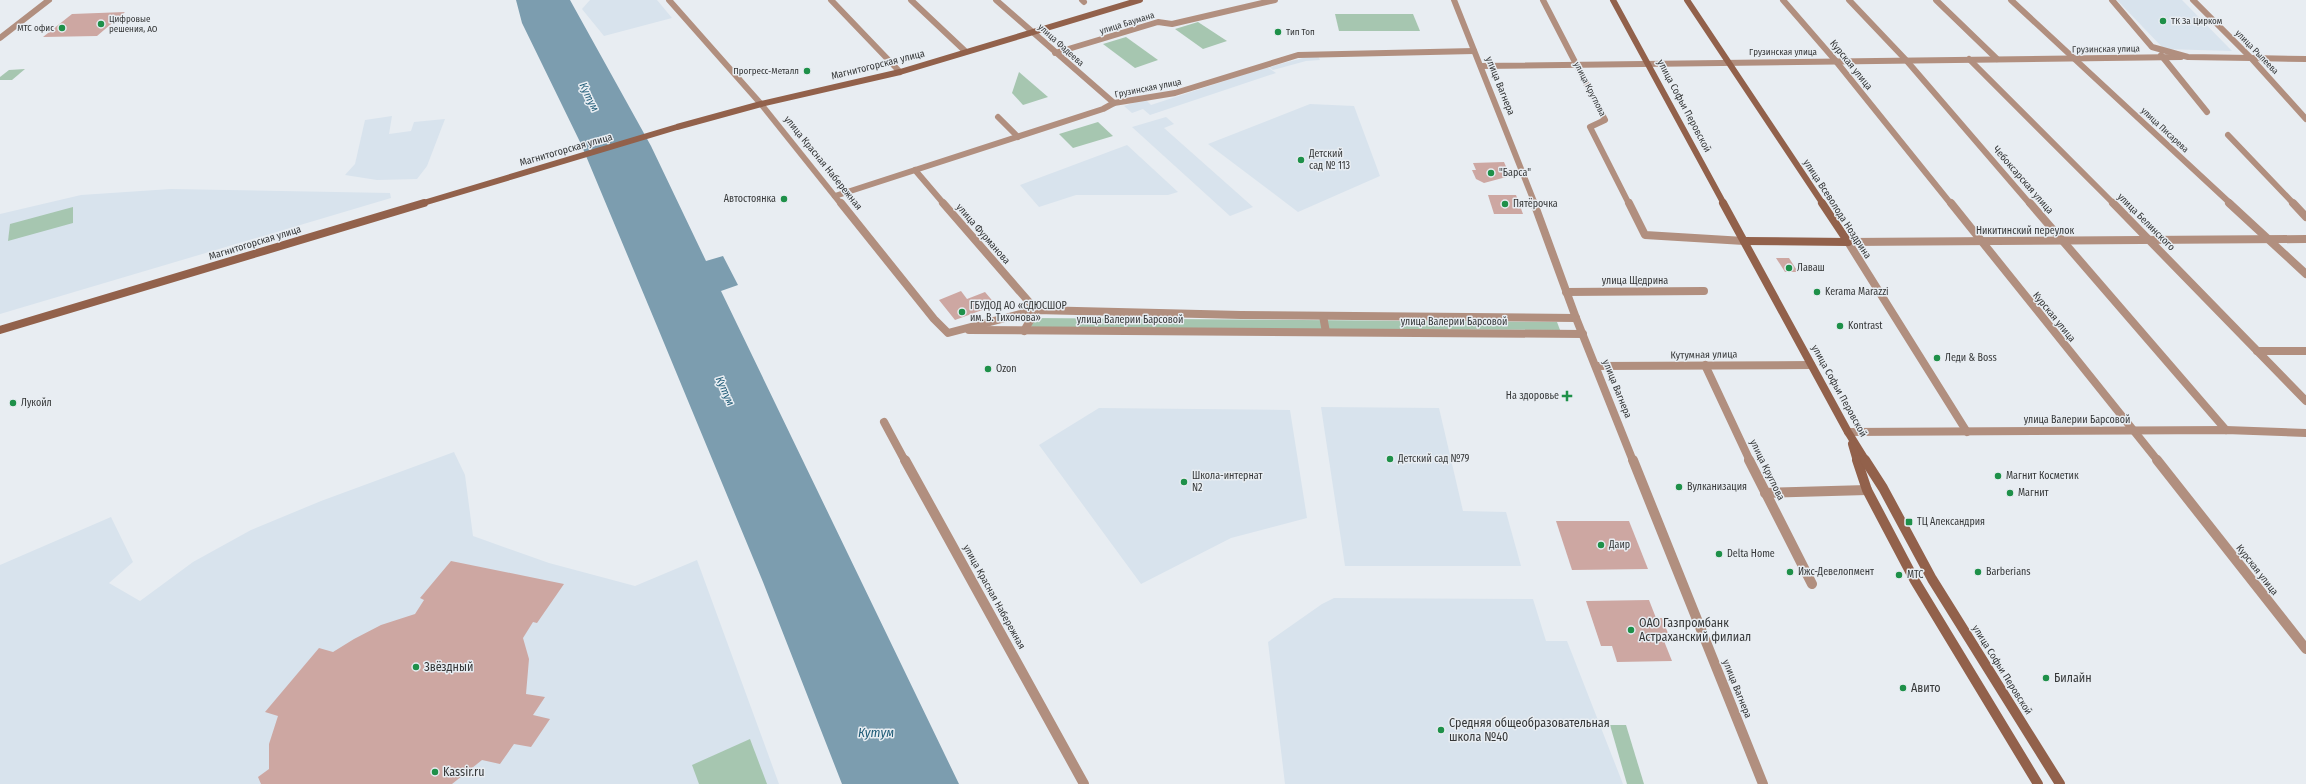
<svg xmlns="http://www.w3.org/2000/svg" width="2306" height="784" viewBox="0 0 2306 784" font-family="'Fira Sans Condensed',sans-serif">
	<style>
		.built { fill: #d8e3ed }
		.green { fill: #a6c6b0 }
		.water { fill: #7c9daf }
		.building { fill: #cda7a2 }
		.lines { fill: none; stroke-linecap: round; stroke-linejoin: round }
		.minor-far2 { stroke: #b18f7f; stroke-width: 6 }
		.minor-far1 { stroke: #b18f7f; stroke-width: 8 }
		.minor { stroke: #b18f7f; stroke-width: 10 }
		.tertiary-far1 { stroke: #b18f7f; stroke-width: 6 }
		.tertiary { stroke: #b18f7f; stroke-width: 8 }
		.secondary-far2 { stroke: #92614b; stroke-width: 6 }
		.secondary-far1 { stroke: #92614b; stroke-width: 8 }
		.secondary { stroke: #92614b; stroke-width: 10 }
		.poi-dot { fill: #1e9049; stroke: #e8edf2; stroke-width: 1.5 }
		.labels { text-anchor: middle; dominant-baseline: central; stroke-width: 3; stroke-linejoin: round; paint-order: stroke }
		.far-poi-label { font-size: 9px; fill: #353738; stroke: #e8edf2; text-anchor: start }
		.far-street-label { font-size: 9px; fill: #353738; stroke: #e8edf2 }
		.street-label { font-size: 10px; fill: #353738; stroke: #e8edf2 }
		.poi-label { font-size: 10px; fill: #353738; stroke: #e8edf2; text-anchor: start }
		.water-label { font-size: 11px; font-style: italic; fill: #215d78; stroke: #e8edf2 }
		.near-poi-label { font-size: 12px; fill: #353738; stroke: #e8edf2; text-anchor: start }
		.near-water-label { font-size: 13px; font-style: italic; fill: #215d78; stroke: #e8edf2 }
	</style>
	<rect width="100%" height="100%" fill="#e8edf2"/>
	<g class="built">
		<polygon points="590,0 657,0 672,18 604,36 582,9"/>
		<polygon points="2117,0 2182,0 2232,51 2164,49"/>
		<polygon points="1318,56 1320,60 1306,61 1273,70 1269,67 1303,58"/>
		<polygon points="1267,67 1276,73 1150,115 1143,109 1132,113 1124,106 1145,99 1151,105"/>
		<polygon points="1310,104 1354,106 1380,176 1298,212 1208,144"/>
		<polygon points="392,116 389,134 411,131 414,122 445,119 427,166 417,179 377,180 345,175 355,164 365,120"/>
		<polygon points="1166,117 1174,124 1164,128 1253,207 1230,216 1132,127"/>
		<polygon points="1127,145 1178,192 1168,195 1076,195 1039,207 1020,185"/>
		<polygon points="171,189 390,193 391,198 0,314 0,214 81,195"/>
		<polygon points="1321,407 1439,408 1463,511 1506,512 1521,566 1345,566"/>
		<polygon points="1099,408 1290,410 1307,518 1231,538 1141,584 1039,445"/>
		<polygon points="454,452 465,475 473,536 549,563 635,586 697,560 779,784 0,784 0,565 111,517 133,562 109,583 140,601 193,562 251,530 321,501"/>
		<polygon points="1334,598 1533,599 1546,641 1567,641 1623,784 1285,784 1268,642 1322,604"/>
	</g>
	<g class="green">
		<polygon points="1335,14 1413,14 1420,31 1339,31"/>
		<polygon points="1198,22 1227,41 1203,49 1175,29"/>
		<polygon points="1126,37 1158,60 1135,68 1103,44"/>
		<polygon points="25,69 12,80 0,80 0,77 9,70"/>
		<polygon points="1019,72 1048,97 1023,105 1012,93"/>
		<polygon points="1098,122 1113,136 1073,148 1059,134"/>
		<polygon points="73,207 73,223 8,241 10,224"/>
		<polygon points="1032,318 1557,322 1560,330 1031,328"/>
		<polygon points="1610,725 1626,725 1644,784 1627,784"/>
		<polygon points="750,739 767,784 699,784 692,765"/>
	</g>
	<polygon class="water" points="516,0 570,0 651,146 706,261 723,256 738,285 721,291 959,784 842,784 763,582 657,326 581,144 522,23"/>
	<g class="building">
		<polygon points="125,12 97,36 43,37 72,14"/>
		<polygon points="1504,162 1510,176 1484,183 1476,179 1472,170 1476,170 1473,163"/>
		<polygon points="1488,195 1516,195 1523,214 1494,214"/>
		<polygon points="1776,258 1789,258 1798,272 1785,272"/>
		<polygon points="961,291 967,299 985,292 996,305 955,320 939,300"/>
		<polygon points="1556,521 1629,521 1648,569 1572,570"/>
		<polygon points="451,561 564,584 537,623 533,622 523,638 529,659 526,694 545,697 533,715 550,719 531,747 514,744 500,764 482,760 452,784 261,784 258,777 269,769 269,744 278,716 265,712 319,648 333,652 354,639 381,625 415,614 424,600 420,598"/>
		<polygon points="1649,600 1656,618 1662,618 1671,641 1664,641 1672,661 1617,662 1612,646 1601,646 1586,601"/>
	</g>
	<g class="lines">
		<g class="minor-far2">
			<polyline points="831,0 900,72"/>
			<polyline points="911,0 965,51"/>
			<polyline points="996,0 1114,103"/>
			<polyline points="1082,0 1084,2"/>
			<polyline points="1454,0 1535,204"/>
			<polyline points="1543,0 1605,120 1590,127 1629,204"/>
			<polyline points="1783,0 1835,60 1951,204"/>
			<polyline points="1849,0 1906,60 2030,204"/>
			<polyline points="1936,0 1997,59"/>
			<polyline points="2011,0 2231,204"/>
			<polyline points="0,38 49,0"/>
			<polyline points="1055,53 1158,22 1172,24 1275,0"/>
			<polyline points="2161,55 2207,112"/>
			<polyline points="2251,58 2306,59"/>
			<polyline points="1969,59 2114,204"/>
			<polyline points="1481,66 2181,57"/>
			<polyline points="761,104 841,204"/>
			<polyline points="998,117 1018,137"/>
			<polyline points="2228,135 2294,204"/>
			<polyline points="915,170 944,204"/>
			<polyline points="835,196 1103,109 1114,103 1175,93 1298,55 1474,51"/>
		</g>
		<g class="minor-far1">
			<polyline points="841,203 934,319 948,333 1036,310 1241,315 1576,318"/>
			<polyline points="943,203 1036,310 1024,331"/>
			<polyline points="1534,203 1576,318 1633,461"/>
			<polyline points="1629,203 1645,235 1744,241"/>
			<polyline points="1951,203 2158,461"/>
			<polyline points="2030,203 2226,430"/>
			<polyline points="2113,203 2306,401"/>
			<polyline points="2229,203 2306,274"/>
			<polyline points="2293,203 2306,217"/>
			<polyline points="1848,242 1967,432"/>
			<polyline points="1566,292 1704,291"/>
			<polyline points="1323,316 1326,332"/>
			<polyline points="969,330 1583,334"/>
			<polyline points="2257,351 2306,351"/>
			<polyline points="1705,365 1750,461"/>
			<polyline points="1596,366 1811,365"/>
			<polyline points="884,422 905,461"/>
			<polyline points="1848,432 2226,430 2306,433"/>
		</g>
		<g class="minor">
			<polyline points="905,460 1084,784"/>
			<polyline points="1633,460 1763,784"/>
			<polyline points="1749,460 1812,584"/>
			<polyline points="2157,460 2306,649"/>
			<polyline points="1765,493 1867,490"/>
		</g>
		<g class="tertiary-far1">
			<polyline points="669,0 761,104"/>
			<polyline points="2112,0 2152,47 2188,57 2251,58"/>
			<polyline points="2193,0 2251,58 2306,119"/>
		</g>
		<polyline class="tertiary" points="1848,242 2306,239"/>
		<g class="secondary-far2">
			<polyline points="1613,0 1724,204"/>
			<polyline points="1687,0 1823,204"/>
			<polyline points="420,204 677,127 761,104 900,72 1140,0"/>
		</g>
		<g class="secondary-far1">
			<polyline points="1723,203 1848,432 1866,461"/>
			<polyline points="1822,203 1848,242"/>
			<polyline points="1744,241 1848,242"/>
			<polyline points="0,330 424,203"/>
			<polyline points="1852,444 1857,461"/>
		</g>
		<g class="secondary">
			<polyline points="1857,460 1867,490 1915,581 2038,784"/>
			<polyline points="1865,460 1883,488 1932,579 2060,784"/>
		</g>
	</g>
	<g class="poi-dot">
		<circle cx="2163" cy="21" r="4"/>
		<circle cx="101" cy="24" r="4"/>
		<circle cx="62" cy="28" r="4"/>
		<circle cx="1278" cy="32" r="4"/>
		<circle cx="807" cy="71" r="4"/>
		<circle cx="1301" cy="160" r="4"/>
		<circle cx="1491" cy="173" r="4"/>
		<circle cx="784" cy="199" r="4"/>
		<circle cx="1505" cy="204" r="4"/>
		<circle cx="1789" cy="268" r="4"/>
		<circle cx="1817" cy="292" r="4"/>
		<circle cx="962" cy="312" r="4"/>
		<circle cx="1840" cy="326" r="4"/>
		<circle cx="1937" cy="358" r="4"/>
		<circle cx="988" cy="369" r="4"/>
		<path d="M1565 390h4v4h4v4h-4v4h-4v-4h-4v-4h4z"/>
		<circle cx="13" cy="403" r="4"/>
		<circle cx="1390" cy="459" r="4"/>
		<circle cx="1998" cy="476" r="4"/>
		<circle cx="1184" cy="482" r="4"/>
		<circle cx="1679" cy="487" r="4"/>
		<circle cx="2010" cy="493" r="4"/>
		<rect x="1905" y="518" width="8" height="8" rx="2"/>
		<circle cx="1601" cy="545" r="4"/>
		<circle cx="1719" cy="554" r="4"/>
		<circle cx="1790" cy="572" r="4"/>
		<circle cx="1978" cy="572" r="4"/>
		<circle cx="1899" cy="575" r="4"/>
		<circle cx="1631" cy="630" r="4"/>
		<circle cx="416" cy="667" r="4"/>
		<circle cx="2046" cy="678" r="4"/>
		<circle cx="1903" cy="688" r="4"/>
		<circle cx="1441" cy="730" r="4"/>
		<circle cx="435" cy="772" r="4"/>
	</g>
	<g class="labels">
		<g class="far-poi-label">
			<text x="109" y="19">Цифровые<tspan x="109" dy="10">решения, АО</tspan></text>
			<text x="2171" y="21">ТК За Цирком</text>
			<text x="54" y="28" text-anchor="end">МТС офис</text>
			<text x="1286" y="32">Тип Топ</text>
			<text x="799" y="71" text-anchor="end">Прогресс-Металл</text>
		</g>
		<g class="far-street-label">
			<text transform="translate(1127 23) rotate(-17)">улица Баумана</text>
			<text transform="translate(1061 45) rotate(42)">улица Фадеева</text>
			<text transform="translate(2106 49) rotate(-1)">Грузинская улица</text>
			<text x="1783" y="52">Грузинская улица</text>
			<text transform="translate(2257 52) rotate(46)">улица Рылеева</text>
			<text transform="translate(1148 88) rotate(-11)">Грузинская улица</text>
			<text transform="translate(1590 89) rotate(63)">улица Круглова</text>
			<text transform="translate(2165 130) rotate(43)">улица Писарева</text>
		</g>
		<g class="street-label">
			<text transform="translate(878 65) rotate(-14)">Магнитогорская улица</text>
			<text transform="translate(1851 65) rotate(51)">Курская улица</text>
			<text transform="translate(1500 86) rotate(68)">улица Вагнера</text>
			<text transform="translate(1684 106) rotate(62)">улица Софьи Перовской</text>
			<text transform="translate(566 150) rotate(-16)">Магнитогорская улица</text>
			<text transform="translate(823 163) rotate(51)">улица Красная Набережная</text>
			<text transform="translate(2023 180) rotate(49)">Чебоксарская улица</text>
			<text transform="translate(1837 209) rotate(57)">улица Всеволода Ноздрина</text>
			<text transform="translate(2146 222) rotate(45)">улица Белинского</text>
			<text x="2025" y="231">Никитинский переулок</text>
			<text transform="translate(983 234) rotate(49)">улица Фурманова</text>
			<text transform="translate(255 243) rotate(-17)">Магнитогорская улица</text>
			<text x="1635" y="281">улица Щедрина</text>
			<text transform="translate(2054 317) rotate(51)">Курская улица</text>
			<text x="1130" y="320">улица Валерии Барсовой</text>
			<text x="1454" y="322">улица Валерии Барсовой</text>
			<text transform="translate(1704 355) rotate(-1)">Кутумная улица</text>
			<text transform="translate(1617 389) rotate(68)">улица Вагнера</text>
			<text transform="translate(1839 391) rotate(61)">улица Софьи Перовской</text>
			<text x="2077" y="420">улица Валерии Барсовой</text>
			<text transform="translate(1767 470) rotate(64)">улица Круглова</text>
			<text transform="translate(2257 570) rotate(52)">Курская улица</text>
			<text transform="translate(994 597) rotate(61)">улица Красная Набережная</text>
			<text transform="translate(2002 670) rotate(58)">улица Софьи Перовской</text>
			<text transform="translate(1737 689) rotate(68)">улица Вагнера</text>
		</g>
		<g class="poi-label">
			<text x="1309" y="154">Детский<tspan x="1309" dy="12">сад № 113</tspan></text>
			<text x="1499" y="173">"Барса"</text>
			<text x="776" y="199" text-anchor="end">Автостоянка</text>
			<text x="1513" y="204">Пятёрочка</text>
			<text x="1797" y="268">Лаваш</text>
			<text x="1825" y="292">Kerama Marazzi</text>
			<text x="970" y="306">ГБУДОД АО «СДЮСШОР<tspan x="970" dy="12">им. В. Тихонова»</tspan></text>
			<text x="1848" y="326">Kontrast</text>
			<text x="1945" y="358">Леди &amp; Boss</text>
			<text x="996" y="369">Ozon</text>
			<text x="1559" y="396" text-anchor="end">На здоровье</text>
			<text x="21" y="403">Лукойл</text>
			<text x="1398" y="459">Детский сад №79</text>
			<text x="1192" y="476">Школа-интернат<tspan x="1192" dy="12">N2</tspan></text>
			<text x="2006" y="476">Магнит Косметик</text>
			<text x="1687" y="487">Вулканизация</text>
			<text x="2018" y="493">Магнит</text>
			<text x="1917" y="522">ТЦ Александрия</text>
			<text x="1609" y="545">Даир</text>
			<text x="1727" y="554">Delta Home</text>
			<text x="1798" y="572">Ижс-Девелопмент</text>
			<text x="1986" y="572">Barberians</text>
			<text x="1907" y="575">МТС</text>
		</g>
		<g class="water-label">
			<text transform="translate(589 97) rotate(64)">Кутум</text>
			<text transform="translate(725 391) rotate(66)">Кутум</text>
		</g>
		<g class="near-poi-label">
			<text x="1639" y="623">ОАО Газпромбанк<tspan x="1639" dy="14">Астраханский филиал</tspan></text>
			<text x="424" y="667">Звёздный</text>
			<text x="2054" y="678">Билайн</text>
			<text x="1911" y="688">Авито</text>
			<text x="1449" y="723">Средняя общеобразовательная<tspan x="1449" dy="14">школа №40</tspan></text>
			<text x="443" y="772">Kassir.ru</text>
		</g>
		<g class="near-water-label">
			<text x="876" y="732">Кутум</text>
		</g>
	</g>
</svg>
